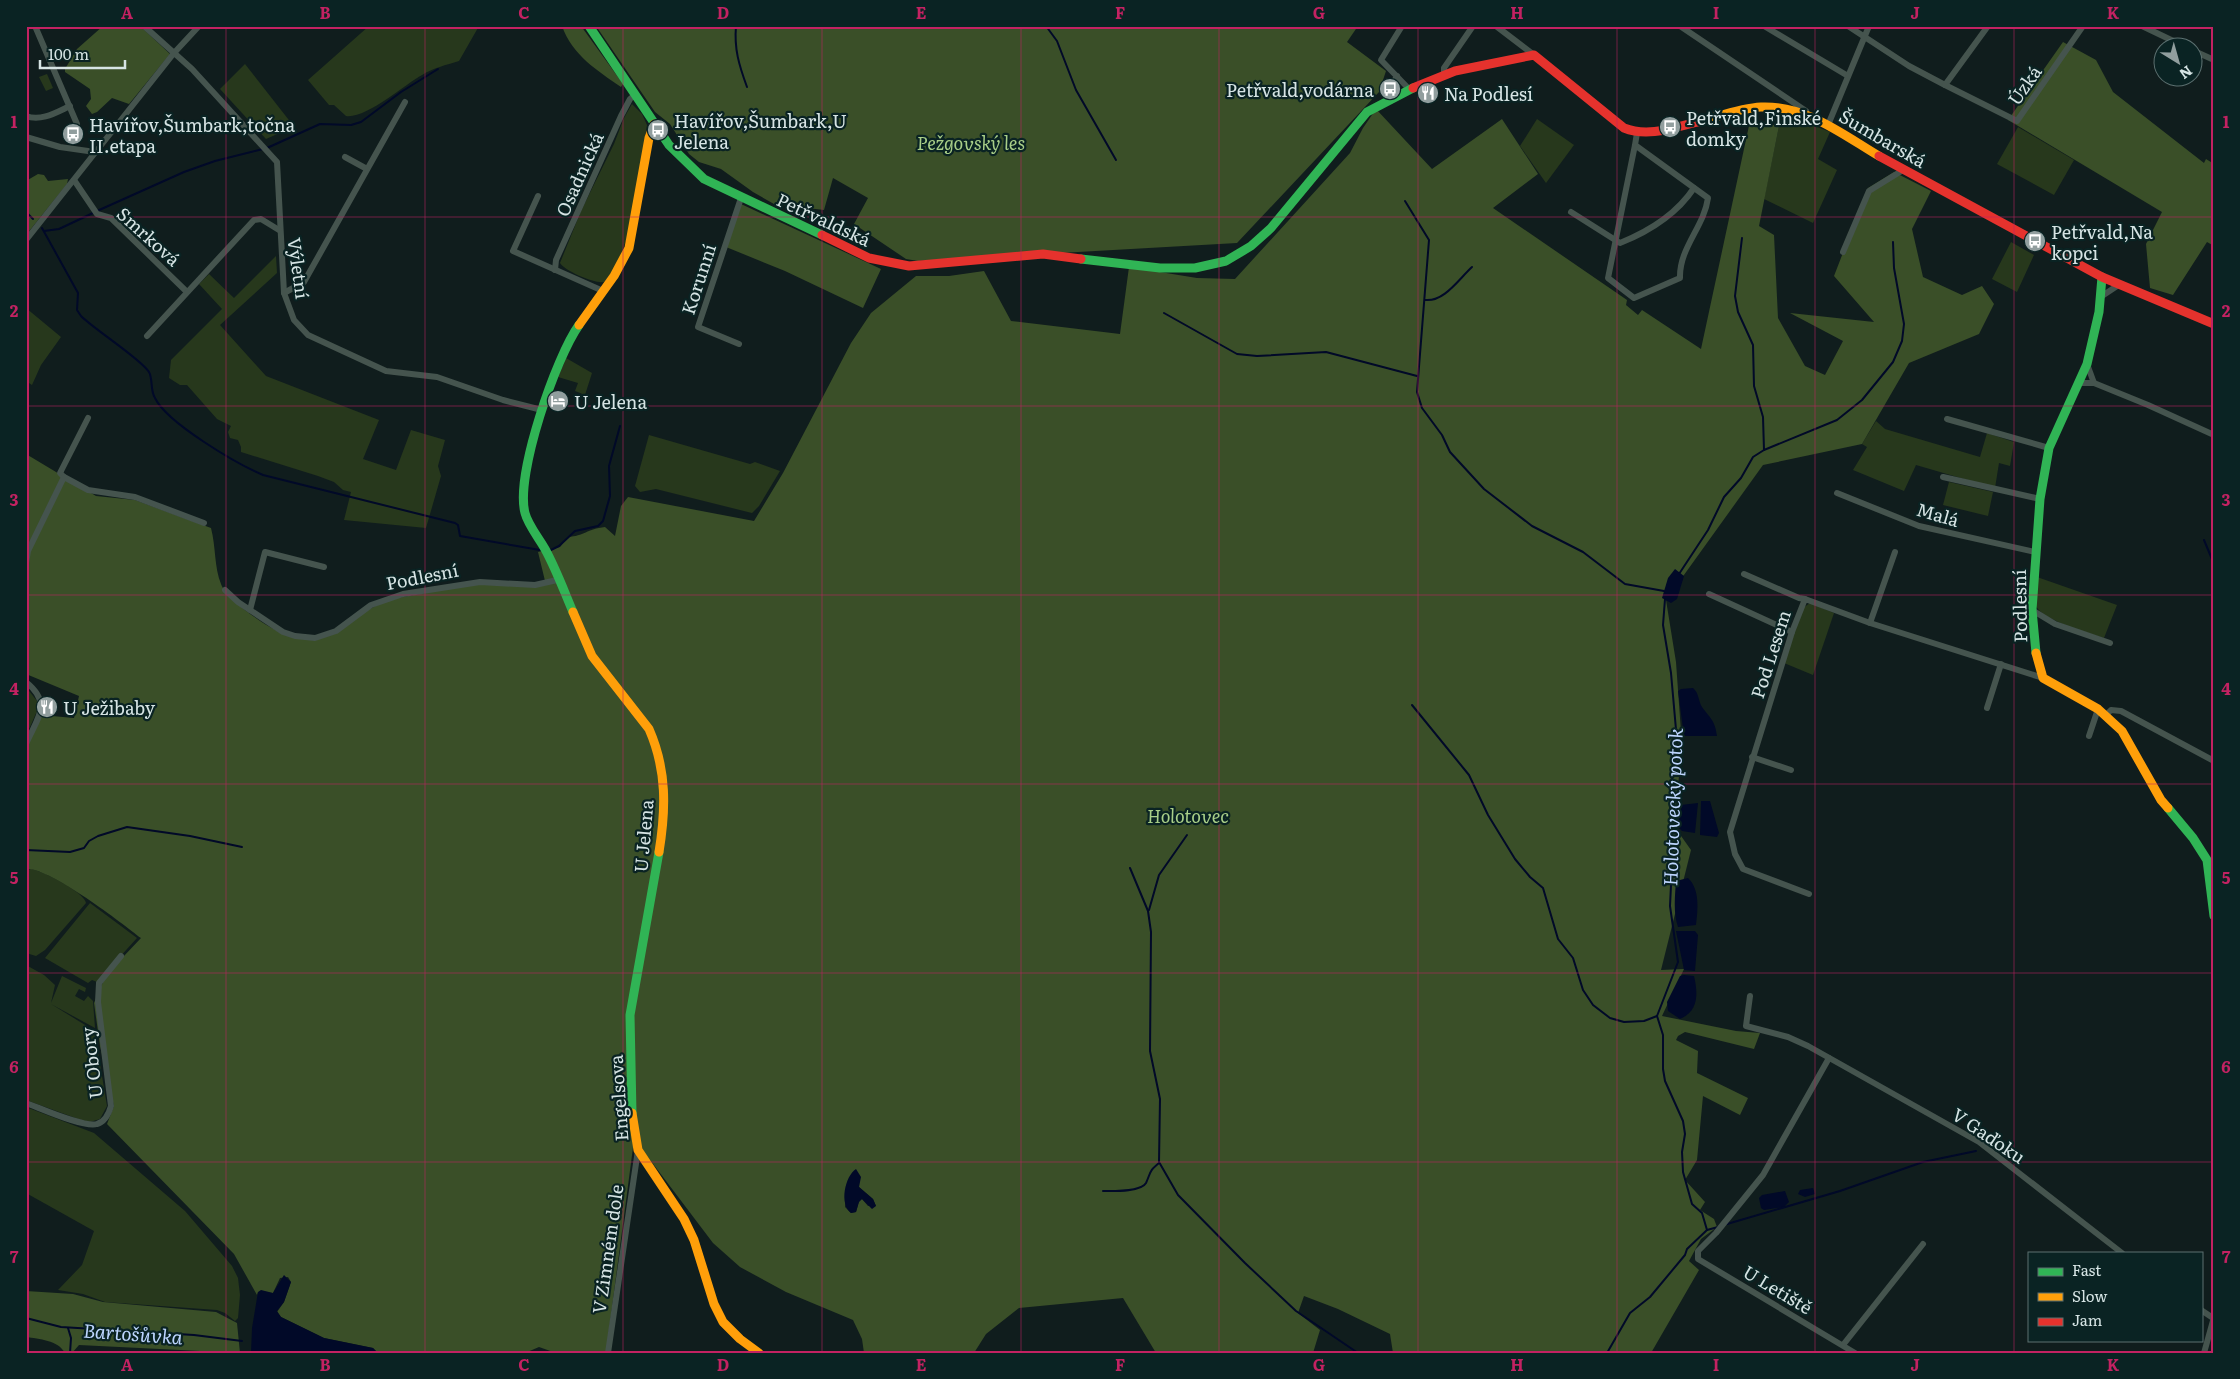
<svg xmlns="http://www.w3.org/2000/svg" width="2240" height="1379" viewBox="0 0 2240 1379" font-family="Literata,serif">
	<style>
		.green { fill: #27381c }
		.forest { fill: #3a4f28; fill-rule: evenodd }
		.water { fill: #010928 }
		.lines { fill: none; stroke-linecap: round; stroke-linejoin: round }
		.stream { stroke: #010928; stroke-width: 2 }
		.street { stroke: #45544e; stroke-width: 6 }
		.fast { stroke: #30b455; stroke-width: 9 }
		.slow { stroke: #ff9f0a; stroke-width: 9 }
		.jam { stroke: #e5322d; stroke-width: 9 }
		.grid { fill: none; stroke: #c32262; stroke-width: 1; stroke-opacity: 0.55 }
		.labels { text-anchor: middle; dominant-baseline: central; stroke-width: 4.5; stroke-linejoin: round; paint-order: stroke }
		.street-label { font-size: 18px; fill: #d6e4e4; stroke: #0a2323 }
		.poi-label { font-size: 18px; fill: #d6e4e4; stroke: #0a2323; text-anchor: start }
		.park-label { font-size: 18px; font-style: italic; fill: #a9cf88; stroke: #0a2323 }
		.water-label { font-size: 19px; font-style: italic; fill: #bdd5fe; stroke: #0a2323 }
		.neatline { fill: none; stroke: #c32262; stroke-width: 2 }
		.grid-label { font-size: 16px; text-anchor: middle; font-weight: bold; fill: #c32262 }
	</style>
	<rect width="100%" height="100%" fill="#101d1d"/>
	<g class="green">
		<path d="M369,26H479L459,61C446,65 433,68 422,75C404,85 366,119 346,116L334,105H329L308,80Z"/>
		<polygon points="245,64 292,124 291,128 266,139 220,89"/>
		<polygon points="47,74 53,88 46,91 39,77"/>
		<path d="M632,104L642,114L647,125C640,170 635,249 604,282C595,284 565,271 560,263L581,211L614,144L624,118Z"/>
		<polygon points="1784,114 1830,132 1818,159 1837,170 1813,223 1764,199 1779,126"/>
		<polygon points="1537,119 1574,145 1546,183 1520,146"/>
		<polygon points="2018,127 2074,160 2054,195 1997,164"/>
		<polygon points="2011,242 2034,255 2017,292 1992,279"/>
		<polygon points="276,256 277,273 220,325 266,376 379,420 363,459 396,470 411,430 445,440 438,466 441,476 426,528 344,520 351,492 343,490 334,482 318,476 241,452 241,447 238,440 230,438 228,432 231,426 217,419 187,385 180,385 169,378 171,360 222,309 199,284 209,274 234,298"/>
		<polygon points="26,308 61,337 41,365 32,385 26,381"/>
		<polygon points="566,358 592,373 585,395 575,391 578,383 558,377"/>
		<polygon points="1876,421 1885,429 1980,457 1987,433 2014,442 2010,466 1999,463 1995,488 1916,465 1904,491 1853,470 1867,447 1862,444"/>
		<polygon points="649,435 750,464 755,462 780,471 759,506 752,513 656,489 640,492 635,486"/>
		<polygon points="1949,482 1993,492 1988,516 1943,505"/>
		<path d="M2037,577L2117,605L2104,638C2089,633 2042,620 2036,606Z"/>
		<polygon points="1810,603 1834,613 1813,675 1784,663 1803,608"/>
		<polygon points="26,687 37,701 37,711 26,736"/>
		<path d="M31,869C43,871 84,892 86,903L45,950L36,956L26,953V871Z"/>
		<polygon points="90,903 137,938 97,982 92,980 88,983 45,958"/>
		<polygon points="26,965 44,975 55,985 51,1003 62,976 86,988 85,992 79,989 75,996 84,1001 88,996 93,1001 95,1028 51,1004 90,1028 95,1034 107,1106 100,1119 90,1122 81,1120 26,1100"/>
		<polygon points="26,1107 94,1133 185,1211 232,1266 238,1278 240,1295 238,1318 235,1321 225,1313 217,1310 105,1302 83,1294 58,1290 82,1265 94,1231 26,1193"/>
	</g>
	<g class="forest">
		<polygon points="103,26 140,26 170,54 129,104 112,98 97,112 92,114 86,106 91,99 90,89 65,72 65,69 77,49"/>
		<path d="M562,26H581L623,84L621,87C598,71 572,55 562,26Z"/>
		<polygon points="596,26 1358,26 1347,42 1386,71 1379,92 1237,243 918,261 906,259 854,224 868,198 833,178 824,210 774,204 753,192 721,169 699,162 689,154 670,124 655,112"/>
		<polygon points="2063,42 2096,60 2113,92 2204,163 2206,159 2214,164 2214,246 2207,242 2173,295 2150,288 2146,244 2162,212 2008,120"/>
		<path d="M1376,109L1432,169L1502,119L1538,174L1493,208L1627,300L1626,305L1638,315L1642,310L1701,349L1750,121L1779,126L1759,226L1774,235L1778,318L1805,366L1825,375L1843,341L1790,313L1874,322L1834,276L1868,188L1894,172L1931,191L1912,229L1923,277L1962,295L1982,286L1994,304L1979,334L1909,363L1862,444L1763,465L1666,600L1676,662L1682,746L1674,826L1691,850L1661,970L1684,969L1662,1016L1736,1031L1760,1033L1754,1049L1685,1032L1678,1036L1676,1040L1698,1051L1697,1073L1748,1098L1740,1115L1703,1096L1697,1160L1685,1180L1705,1202L1700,1210L1714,1219L1717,1227L1701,1239L1689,1261L1699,1270L1651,1353H1393L1390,1334L1338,1309L1304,1296L1298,1313L1320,1330L1313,1353H1156L1123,1298L1019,1308L986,1334L974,1353H864L862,1339L853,1320L786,1292L740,1267L713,1243L635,1140L631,1089L626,1091L634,1140L606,1353H556L539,1347L525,1353H378L373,1348L324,1338L281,1317L277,1312L284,1302L291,1282L288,1277L280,1278L273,1293L258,1292L257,1295L234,1254L107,1124L114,1106L100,1046L94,1003L106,975L141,938C122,923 48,866 26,869V747L41,715L74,718L79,696L26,674V454L96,496L135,500L211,528C216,547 214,567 221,584C227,600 264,625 280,632C290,637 306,637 317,639L386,600L480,583L546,585L538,552L560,547L568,537C584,536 587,529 605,527L615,536L621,506L628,497L754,521L783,473L851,343L871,313L916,276H949L984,271L1011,321L1120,334L1129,267L1197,278L1235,279L1350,153L1363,128ZM859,1187L873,1199L876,1206H868L862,1199L859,1201L856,1212L851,1213L845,1207L846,1190Z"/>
		<polygon points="38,174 44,175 48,181 68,179 67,184 26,235 26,181"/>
		<polygon points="741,204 881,269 863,308 785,271 726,247"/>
		<path d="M26,1291L73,1294L103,1302L216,1312L237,1323L240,1353L79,1345L72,1353H65C58,1340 39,1339 26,1337Z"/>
	</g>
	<g class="water">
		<polygon points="1675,569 1684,576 1677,599 1671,603 1662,598 1668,578"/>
		<path d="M1693,688C1699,693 1698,700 1702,707C1710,718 1715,720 1717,736H1684L1678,691L1681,689Z"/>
		<polygon points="1701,801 1710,801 1719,833 1717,837 1700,835"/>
		<polygon points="1698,803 1695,833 1682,831 1678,827 1681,805"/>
		<path d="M1688,878C1700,889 1698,910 1696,925L1678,927C1673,913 1675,895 1676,881Z"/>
		<polygon points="1676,931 1695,931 1698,935 1695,971 1684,970"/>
		<path d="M1684,975L1694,976C1698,993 1699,1011 1680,1019L1668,1011L1667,1002L1680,976Z"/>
		<path d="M856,1169L861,1177L859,1187L873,1199L876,1206L872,1209L862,1199L859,1202L856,1212L851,1213C839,1204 845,1176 856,1169Z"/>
		<polygon points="1813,1188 1815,1194 1805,1197 1798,1194 1800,1190"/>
		<polygon points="1785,1191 1789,1202 1784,1207 1764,1210 1761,1208 1759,1198 1762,1195"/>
		<polygon points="284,1275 291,1282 284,1302 277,1311 281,1317 324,1338 373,1348 378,1353 251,1353 252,1328 258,1292 261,1290 273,1293"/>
	</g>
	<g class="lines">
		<g class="stream">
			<path d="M736,26C734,49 739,65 747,87"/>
			<polyline points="1046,26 1057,41 1076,90 1116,160"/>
			<polyline points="267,148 320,124 351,125 361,122 401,92 438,69"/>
			<polyline points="1405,201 1429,240 1417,392 1422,408 1442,435 1450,452 1484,489 1532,526 1583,552 1625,584 1664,591"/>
			<polyline points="97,211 184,172 215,161 263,149"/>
			<polyline points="26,212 33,219"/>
			<path d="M42,228L78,293L77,310L81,316C95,330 141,359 149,372C153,379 150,390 155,398C167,423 237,464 263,475L455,523L458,525L460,536L540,550"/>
			<polyline points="44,231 59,229 93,213"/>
			<polyline points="1742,238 1735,296 1738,312 1753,345 1754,386 1763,417 1764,450"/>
			<path d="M1425,300C1444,302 1458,280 1472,267"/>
			<polyline points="1164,313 1237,354 1257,356 1326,352 1417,376"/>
			<polyline points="2204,540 2214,564"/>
			<polyline points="549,551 559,546 575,531 598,526 603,521 610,496 609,466 620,426"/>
			<polyline points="1679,574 1708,530 1724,497 1741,478 1753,457 1764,450 1837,420 1862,400 1893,362 1902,341 1904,324 1894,268 1893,242"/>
			<polyline points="1412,705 1469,775 1488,815 1515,859 1530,877 1543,888 1558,939 1573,958 1583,990 1593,1005 1610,1018 1624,1022 1644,1021 1657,1016"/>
			<polyline points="26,850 70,852 84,848 89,841 98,836 127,827 190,836 242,847"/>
			<polyline points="1130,868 1148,911 1151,932 1150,1051 1160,1099 1159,1162 1178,1195 1245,1263 1296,1311 1358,1353"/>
			<polyline points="1149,910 1159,875 1187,835"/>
			<path d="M1103,1191C1113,1191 1141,1192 1146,1183C1151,1172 1149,1171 1159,1163"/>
			<polyline points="1727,1224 1840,1191 1923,1162 1976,1151"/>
			<polyline points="1707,1230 1718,1227"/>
			<polyline points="26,1318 61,1327 194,1335 242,1341"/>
			<polyline points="68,1328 71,1338 70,1353"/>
			<polyline points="1607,1353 1630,1313 1650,1297 1685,1255 1687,1249 1707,1230 1702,1213 1692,1204 1683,1172 1682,1152 1685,1134 1683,1121 1665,1081 1663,1069 1663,1035 1657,1016 1678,962 1670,906 1672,864 1670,796 1677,741 1671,673 1663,625 1665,599"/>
		</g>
		<g class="street">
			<polyline points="35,26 77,124"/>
			<polyline points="144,26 192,69 277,162 284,293 294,320 308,335 386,371 437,377 503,400 542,410"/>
			<polyline points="1402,26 1381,60 1409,89"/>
			<polyline points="1496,26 1534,55"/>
			<polyline points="1680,26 1806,111"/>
			<polyline points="1764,26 1848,76"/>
			<polyline points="1848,26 1909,66 1945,85 1988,26"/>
			<polyline points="2142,26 2188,48"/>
			<polyline points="2192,50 2214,60"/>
			<polyline points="1444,75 1444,68 1473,26"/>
			<polyline points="1945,85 2017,121 2083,26"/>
			<polyline points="1388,100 1390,89 1397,76"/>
			<path d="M26,116C41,122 57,112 70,106"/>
			<polyline points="1828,125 1869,26"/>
			<polyline points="26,137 60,147 95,152"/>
			<path d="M1635,145L1708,198C1704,227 1679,248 1680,278L1634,298L1608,278L1635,145L1637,133"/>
			<polyline points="345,157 367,169"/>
			<polyline points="74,180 97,214 111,218 187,292"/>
			<polyline points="538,196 513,251 603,291"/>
			<path d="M1571,212L1620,243C1650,231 1676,215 1694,188"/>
			<polyline points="26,240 174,53 199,26"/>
			<polyline points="1843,252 1869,191 1903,170"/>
			<polyline points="555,270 556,260 621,116 630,99 636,94"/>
			<polyline points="284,293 304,282 405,102"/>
			<polyline points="2102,296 2120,284"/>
			<polyline points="147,336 254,220 261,219 279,230"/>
			<polyline points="739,344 698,327 741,198"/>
			<polyline points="2087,364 2094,383 2148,405 2214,435"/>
			<polyline points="2078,383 2094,383"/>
			<polyline points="1947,419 2049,448"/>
			<polyline points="64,477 60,473 88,418"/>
			<polyline points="1943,477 2040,499"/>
			<polyline points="1837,493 1919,526 2035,552"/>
			<polyline points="26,563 28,551 64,477 88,490 135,497 204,523"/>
			<polyline points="1744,574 1799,598 1805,599"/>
			<polyline points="225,590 238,602 283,632 295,636 315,638 336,631 371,605 403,594 480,582 535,585 557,580"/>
			<polyline points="1709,594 1792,632"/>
			<polyline points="250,610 265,552 324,567"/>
			<polyline points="2032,610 2055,624 2110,643"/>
			<polyline points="1870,623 1895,552"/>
			<path d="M26,682C53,704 37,718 26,744"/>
			<polyline points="1987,708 2001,664"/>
			<polyline points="2106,715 2111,710 2121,711 2214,761"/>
			<polyline points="2089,736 2098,709"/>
			<polyline points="1752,757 1791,770"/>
			<polyline points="1809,894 1743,869 1735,854 1730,832 1792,632 1805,599 1870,623 2043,678"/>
			<polyline points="1750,996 1746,1026 1788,1037 1808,1046 1979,1142 2122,1253"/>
			<polyline points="1829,1058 1763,1175 1716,1233 1698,1251 1698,1259 1855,1353"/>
			<path d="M26,1103C40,1108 84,1128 97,1124C105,1122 109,1113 111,1106L98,1002L99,983L121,956"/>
			<polyline points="2201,1310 2213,1318"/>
			<polyline points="1843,1345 1923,1244"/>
			<polyline points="608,1353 638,1150"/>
			<polyline points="2204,1353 2214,1317"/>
		</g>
		<g class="fast">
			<polyline points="589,26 669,145 704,179 822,235"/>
			<polyline points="1081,259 1160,268 1195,268 1226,261 1251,246 1271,228 1367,112 1413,88"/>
			<path d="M573,612C564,591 556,569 545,549C539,538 528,525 525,513C515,475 556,357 579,325"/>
			<polyline points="2036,653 2032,610 2040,499 2049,448 2087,364 2099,312 2102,277"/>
			<polyline points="2168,808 2193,838 2207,860 2214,916"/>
			<polyline points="632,1113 630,1015 659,852"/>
		</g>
		<g class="slow">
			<path d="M1701,121C1720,116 1741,108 1761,107C1806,105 1842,134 1879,156"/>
			<polyline points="579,325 614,276 629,248 649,138 654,124"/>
			<path d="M573,612L592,656L649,729C667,770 666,809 659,852"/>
			<polyline points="2036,653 2043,678 2098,709 2122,731 2161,800 2168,808"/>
			<polyline points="632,1113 638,1150 684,1219 694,1240 714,1304 723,1322 740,1339 759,1353"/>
		</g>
		<g class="jam">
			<path d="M1413,88L1455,71L1534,55L1624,128C1649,138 1675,127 1701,121"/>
			<polyline points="1879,156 2102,277 2214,324"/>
			<polyline points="822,235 869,258 909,266 1043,254 1081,259"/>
		</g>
	</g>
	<path class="grid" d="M226,26V1353M425,26V1353M623,26V1353M822,26V1353M1021,26V1353M1219,26V1353M1418,26V1353M1617,26V1353M1815,26V1353M2014,26V1353M26,217H2214M26,406H2214M26,595H2214M26,784H2214M26,973H2214M26,1162H2214"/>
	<defs>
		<g id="bus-disc" transform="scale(1.125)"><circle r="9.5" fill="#919e9e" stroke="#0a2323"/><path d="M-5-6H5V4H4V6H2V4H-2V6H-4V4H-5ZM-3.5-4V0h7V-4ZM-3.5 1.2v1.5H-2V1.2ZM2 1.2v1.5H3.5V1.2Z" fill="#fff"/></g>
		<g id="restaurant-disc" transform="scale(1.125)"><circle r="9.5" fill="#919e9e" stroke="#0a2323"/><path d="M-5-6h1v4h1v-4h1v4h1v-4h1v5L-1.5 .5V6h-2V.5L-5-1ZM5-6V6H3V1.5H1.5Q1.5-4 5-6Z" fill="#fff"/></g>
		<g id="hotel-disc" transform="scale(1.125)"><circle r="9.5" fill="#919e9e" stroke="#0a2323"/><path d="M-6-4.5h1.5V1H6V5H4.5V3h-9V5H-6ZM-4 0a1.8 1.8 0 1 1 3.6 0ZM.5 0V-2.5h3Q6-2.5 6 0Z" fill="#fff"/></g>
	</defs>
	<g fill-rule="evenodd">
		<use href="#bus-disc" x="1390" y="89"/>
		<use href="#restaurant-disc" x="1428" y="93"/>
		<use href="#bus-disc" x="1670" y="127"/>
		<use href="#bus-disc" x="658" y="130"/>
		<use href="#bus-disc" x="73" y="134"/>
		<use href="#bus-disc" x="2035" y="241"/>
		<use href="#hotel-disc" x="558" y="401"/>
		<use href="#restaurant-disc" x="47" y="707"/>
	</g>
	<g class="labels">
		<g class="street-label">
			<text transform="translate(2024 85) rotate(-55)">Úzká</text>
			<text transform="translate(1883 138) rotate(30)">Šumbarská</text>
			<text transform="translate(579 174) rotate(-66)">Osadnická</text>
			<text transform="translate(824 219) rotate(25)">Petřvaldská</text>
			<text transform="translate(149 236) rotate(42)">Smrková</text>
			<text transform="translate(299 268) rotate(82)">Výletní</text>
			<text transform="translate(698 279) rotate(-72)">Korunní</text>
			<text transform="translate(1938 514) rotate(16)">Malá</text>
			<text transform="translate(422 576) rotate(-11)">Podlesní</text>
			<text transform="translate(2019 606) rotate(-91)">Podlesní</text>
			<text transform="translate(1770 654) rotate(-72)">Pod Lesem</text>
			<text transform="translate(643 836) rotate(-85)">U Jelena</text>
			<text transform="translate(91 1063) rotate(-97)">U Obory</text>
			<text transform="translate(618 1098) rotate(-94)">Engelsova</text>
			<text transform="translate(1989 1135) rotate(34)">V Gaďoku</text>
			<text transform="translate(607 1249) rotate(-82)">V Zimném dole</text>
			<text transform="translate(1778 1289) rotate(31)">U Letiště</text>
		</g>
		<g class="poi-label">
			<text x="1374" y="89" text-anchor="end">Petřvald,vodárna</text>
			<text x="1444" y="93">Na Podlesí</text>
			<text x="1686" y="117">Petřvald,Finské<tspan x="1686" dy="21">domky</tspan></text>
			<text x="674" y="120">Havířov,Šumbark,U<tspan x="674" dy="21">Jelena</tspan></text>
			<text x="89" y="124">Havířov,Šumbark,točna<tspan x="89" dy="21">II.etapa</tspan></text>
			<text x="2051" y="231">Petřvald,Na<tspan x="2051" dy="21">kopci</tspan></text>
			<text x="574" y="401">U Jelena</text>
			<text x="63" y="707">U Ježibaby</text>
		</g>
		<g class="park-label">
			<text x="971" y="142">Pežgovský les</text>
			<text x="1188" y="815">Holotovec</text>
		</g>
		<g class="water-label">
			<text transform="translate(1672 807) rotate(-88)">Holotovecký potok</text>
			<text transform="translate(133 1333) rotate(4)">Bartošůvka</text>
		</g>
	</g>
	<rect width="2240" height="1379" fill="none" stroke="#0a2323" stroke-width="55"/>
	<rect x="2028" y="1252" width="175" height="90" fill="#0a2323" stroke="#5c7070"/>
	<rect x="2038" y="1268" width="25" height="8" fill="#30b455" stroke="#5c7070"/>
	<text x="2072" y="1276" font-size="15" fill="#d6e4e4">Fast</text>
	<rect x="2038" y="1293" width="25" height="8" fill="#ff9f0a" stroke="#5c7070"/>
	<text x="2072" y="1302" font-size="15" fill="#d6e4e4">Slow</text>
	<rect x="2038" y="1318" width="25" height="8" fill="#e5322d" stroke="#5c7070"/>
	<text x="2072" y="1326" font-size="15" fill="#d6e4e4">Jam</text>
	<g transform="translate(2178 62) rotate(143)"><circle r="24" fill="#0a2323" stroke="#5c7070"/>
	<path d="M0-4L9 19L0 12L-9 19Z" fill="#919e9e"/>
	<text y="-8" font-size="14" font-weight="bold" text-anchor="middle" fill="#d6e4e4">N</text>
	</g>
	<path d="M40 60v8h85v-8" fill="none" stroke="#d6e4e4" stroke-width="2.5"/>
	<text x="48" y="60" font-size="15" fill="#d6e4e4" stroke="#0a2323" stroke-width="4" paint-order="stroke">100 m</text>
	<rect x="28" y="28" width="2184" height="1324" class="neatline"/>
	<g class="grid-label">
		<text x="127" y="19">A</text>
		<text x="325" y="19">B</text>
		<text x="524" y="19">C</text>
		<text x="723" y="19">D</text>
		<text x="921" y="19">E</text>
		<text x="1120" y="19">F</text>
		<text x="1319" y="19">G</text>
		<text x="1517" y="19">H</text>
		<text x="1716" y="19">I</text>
		<text x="1915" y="19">J</text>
		<text x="2113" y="19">K</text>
		<text x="14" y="128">1</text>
		<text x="2226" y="128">1</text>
		<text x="14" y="317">2</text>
		<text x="2226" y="317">2</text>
		<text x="14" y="506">3</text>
		<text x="2226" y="506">3</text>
		<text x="14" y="695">4</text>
		<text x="2226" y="695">4</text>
		<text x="14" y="884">5</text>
		<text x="2226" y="884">5</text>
		<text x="14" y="1073">6</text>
		<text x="2226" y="1073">6</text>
		<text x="14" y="1263">7</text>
		<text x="2226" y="1263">7</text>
		<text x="127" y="1371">A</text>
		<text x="325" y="1371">B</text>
		<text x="524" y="1371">C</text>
		<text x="723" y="1371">D</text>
		<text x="921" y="1371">E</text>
		<text x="1120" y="1371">F</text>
		<text x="1319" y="1371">G</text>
		<text x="1517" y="1371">H</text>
		<text x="1716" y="1371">I</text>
		<text x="1915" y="1371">J</text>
		<text x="2113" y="1371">K</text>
	</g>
</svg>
